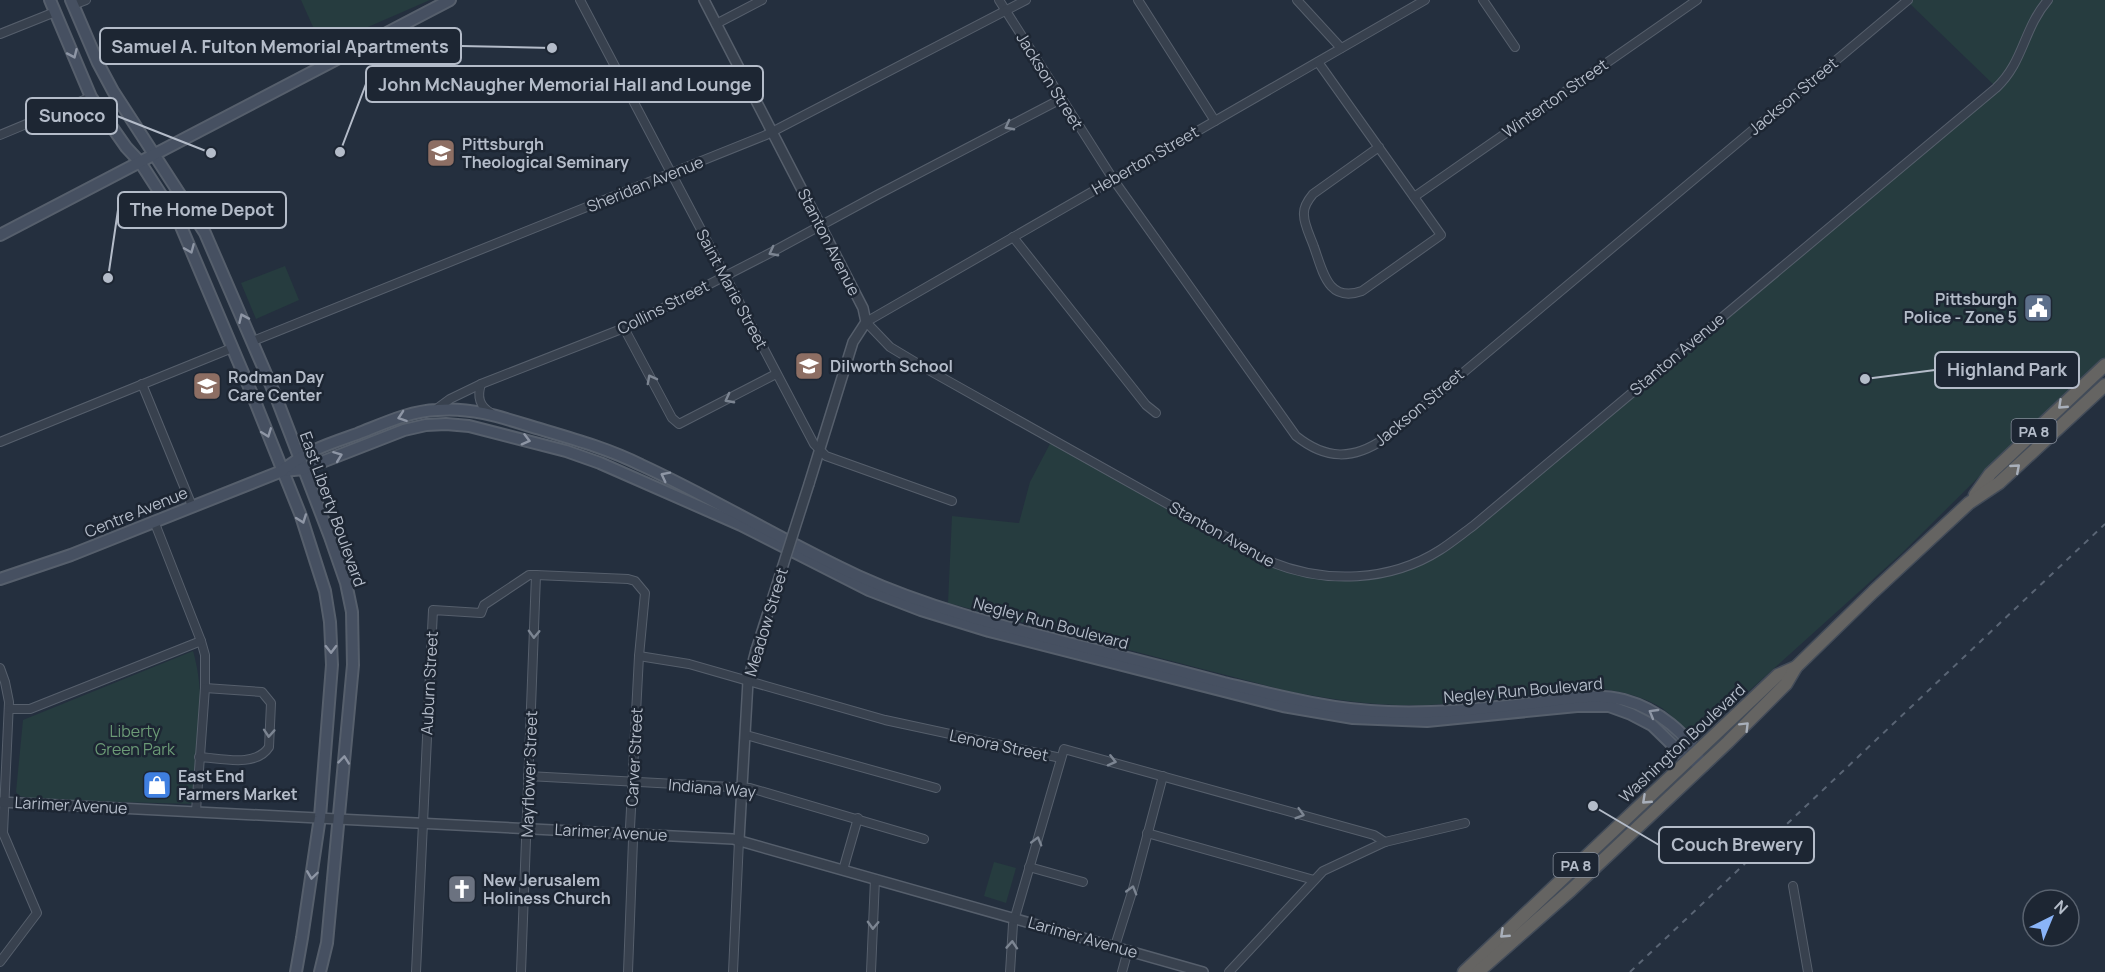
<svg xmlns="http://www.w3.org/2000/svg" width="2105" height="972" viewBox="0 0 2105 972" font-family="Manrope,sans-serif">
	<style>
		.green { fill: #263c3f }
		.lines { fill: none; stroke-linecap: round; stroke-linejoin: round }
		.minor-casing { stroke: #565f6c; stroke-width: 10 }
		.tertiary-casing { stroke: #565f6c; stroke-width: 12 }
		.secondary-casing { stroke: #565f6c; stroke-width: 14 }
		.trunk-casing { stroke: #434c59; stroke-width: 15 }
		.minor { stroke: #38414e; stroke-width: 8 }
		.tertiary { stroke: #38414e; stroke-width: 9 }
		.secondary { stroke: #465061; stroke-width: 10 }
		.trunk { stroke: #656462; stroke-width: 12 }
		.rail { stroke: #5a6575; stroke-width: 2; stroke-dasharray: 6 6; stroke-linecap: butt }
		.tertiary-bridge-casing { stroke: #565f6c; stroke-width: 12; stroke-linecap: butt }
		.tertiary-bridge { stroke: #38414e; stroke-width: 9 }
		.oneway { stroke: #8e96a5 }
		.oneway2 { stroke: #7c8592 }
		.oneway3 { stroke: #a8afba }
		.labels { text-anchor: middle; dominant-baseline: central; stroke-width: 5; stroke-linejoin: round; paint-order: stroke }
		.shield { fill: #1d2633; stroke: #878f9c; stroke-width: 1.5 }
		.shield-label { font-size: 15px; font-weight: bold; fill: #b4bcc9 }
		.street-label { font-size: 16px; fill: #b4bcc9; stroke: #1d2633 }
		.poi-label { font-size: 16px; font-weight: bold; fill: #b4bcc9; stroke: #1d2633; text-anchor: start }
		.park-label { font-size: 16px; fill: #6b9a76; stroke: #1d2633 }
		.leader { fill: none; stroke: #b4bcc9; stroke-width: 2 }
		.callout-dot { fill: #b4bcc9; stroke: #1d2633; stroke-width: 2 }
		.callout { fill: #1d2633; stroke: #b4bcc9; stroke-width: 2 }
		.callout-label { font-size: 18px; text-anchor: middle; font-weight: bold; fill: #b4bcc9 }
	</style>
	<rect width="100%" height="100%" fill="#242f3e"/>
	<g class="green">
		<polygon points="301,0 430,0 322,47"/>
		<path d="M1906,0H2105V359L2000,456L1901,554L1710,726C1705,729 1698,732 1692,731C1681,729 1671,714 1662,708C1644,697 1624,692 1603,689C1545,690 1487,702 1429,705C1381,707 1334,700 1287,691L948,603L952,516L1019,523L1030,482L1053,438L1284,567L1327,576L1398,569L1438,551L1996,87Z"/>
		<polygon points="285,266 299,300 256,319 241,283"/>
		<path d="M193,651C207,699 198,754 196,804L40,800L19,796L16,792L23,720Z"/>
		<polygon points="994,862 1016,868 1006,903 984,896"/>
	</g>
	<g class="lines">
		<g class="minor-casing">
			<g id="minor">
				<polyline points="580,0 814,444 826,456 952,501"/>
				<path d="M999,0L1113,179L1296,436C1326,460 1353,460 1384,439L1908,0"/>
				<polyline points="1138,0 1215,121"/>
				<polyline points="1297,0 1341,48"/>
				<path d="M1425,0L866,322L890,347L925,368L1271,562C1325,584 1390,582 1440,550C1451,543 1462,534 1473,526L1996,88C2024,62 2023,29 2048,0"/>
				<polyline points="1483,0 1515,47"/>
				<polyline points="73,5 86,0"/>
				<polyline points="716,24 762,0"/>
				<polyline points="0,34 55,12"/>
				<path d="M1318,62C1359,119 1400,177 1441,235L1362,291C1328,303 1323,272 1314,247C1311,238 1304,225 1304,215C1303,207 1308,200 1313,194L1379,147"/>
				<polyline points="0,135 91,97"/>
				<polyline points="1414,197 1697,0"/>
				<polyline points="1013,237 1146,405 1156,413"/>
				<polyline points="624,328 672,418 679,424 776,374"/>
				<polyline points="253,341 766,135 1026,0"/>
				<polyline points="142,384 192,506"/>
				<path d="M481,384C477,397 479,406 491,413"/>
				<polyline points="435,410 450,399 481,384 624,328 772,252 877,195 1061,99"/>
				<polyline points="0,442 232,348"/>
				<polyline points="154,521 201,641 205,655 205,688 196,811"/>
				<polyline points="639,656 689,664 885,720 1061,758"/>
				<polyline points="0,668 5,682 9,702 3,833 37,913 0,962"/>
				<polyline points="9,709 30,709 201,641"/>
				<polyline points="746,735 936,788"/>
				<path d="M199,757C220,758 256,768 269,747L271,703L262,692L205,688"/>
				<polyline points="528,776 750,788 924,839"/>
				<polyline points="1147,833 1314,880"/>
				<polyline points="1029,867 1083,882"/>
				<polyline points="843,870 858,818"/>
				<polyline points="1793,886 1808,972"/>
				<polyline points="1115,946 1133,889 1163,776"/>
				<polyline points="416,972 433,610 481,613 484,605 529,575 536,575 628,579 635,581 645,593 639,656 630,828 633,840 628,972"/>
				<polyline points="521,972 536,575"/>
				<polyline points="733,972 739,840"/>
				<polyline points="871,972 875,879"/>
				<polyline points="1010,972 1013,924 1064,749 1374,835 1385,842"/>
				<polyline points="1122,972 1128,950"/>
				<polyline points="1229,972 1323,871 1385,842 1465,823"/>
			</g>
		</g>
		<g class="tertiary-casing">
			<g id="tertiary">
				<polyline points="704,0 863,308 866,322 853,342 809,484"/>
				<polyline points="0,802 733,839 1203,972"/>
				<polyline points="739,840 748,681 756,650"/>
			</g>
		</g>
		<g class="secondary-casing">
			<g id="secondary">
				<polyline points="50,0 91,97 126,147 140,162 180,224 252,394 301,516 325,591 330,622 332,665 320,817 302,938 296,972"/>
				<polyline points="71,0 98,63 113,91 205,233 276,397 330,537 346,583 352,612 353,665 327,943 320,972"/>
				<polyline points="0,235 450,0"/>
				<polyline points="283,471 304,469 404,430 426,425 446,424 469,426 566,451 600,463 741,525 869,590 921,610 989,631 1283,706 1353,718 1427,721 1577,706 1609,706 1631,714 1652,725 1688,760 1694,762"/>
				<path d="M0,579L71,555L282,471C308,450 326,445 357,434C383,424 409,411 437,410C471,407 501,417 533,427C570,438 607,448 641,465C715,499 784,542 858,576C926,607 997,625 1068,643C1120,656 1172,669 1224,683C1278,696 1332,710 1388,712C1434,714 1479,709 1525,704C1557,701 1592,692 1624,700C1657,709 1690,734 1703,766"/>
			</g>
		</g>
		<g class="trunk-casing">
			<g id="trunk">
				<polyline points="1975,495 1990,474 2105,365"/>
				<polyline points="1464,972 1778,675 1796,667"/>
				<polyline points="1478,972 1571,890 1728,742 1786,684 1796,667 1873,592 1969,503 1999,483 2105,385"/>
			</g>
		</g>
		<use href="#minor" class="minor"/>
		<use href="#tertiary" class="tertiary"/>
		<use href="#secondary" class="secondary"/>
		<use href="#trunk" class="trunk"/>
		<polyline class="rail" points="1630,972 2105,524"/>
		<g class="tertiary-bridge-casing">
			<polyline id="tertiary-bridge" points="756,650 809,484"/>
		</g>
		<use href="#tertiary-bridge" class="tertiary-bridge"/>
	</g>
	<defs><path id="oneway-chevron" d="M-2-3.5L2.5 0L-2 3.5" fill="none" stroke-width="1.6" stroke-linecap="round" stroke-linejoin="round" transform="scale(1.5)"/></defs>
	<g class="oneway">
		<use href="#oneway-chevron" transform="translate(73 54) rotate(66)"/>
		<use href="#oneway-chevron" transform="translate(190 249) rotate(67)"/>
		<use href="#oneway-chevron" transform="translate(243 318) rotate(-114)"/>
		<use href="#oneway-chevron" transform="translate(402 417) rotate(161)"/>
		<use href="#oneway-chevron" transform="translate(267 433) rotate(69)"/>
		<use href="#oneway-chevron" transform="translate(526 440) rotate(15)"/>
		<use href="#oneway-chevron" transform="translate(338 456) rotate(-21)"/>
		<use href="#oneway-chevron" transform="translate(665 476) rotate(-153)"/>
		<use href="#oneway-chevron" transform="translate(302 519) rotate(70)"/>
		<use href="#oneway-chevron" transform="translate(331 649) rotate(89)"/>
		<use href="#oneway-chevron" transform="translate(1653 713) rotate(-150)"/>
		<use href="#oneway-chevron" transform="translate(344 760) rotate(-84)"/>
		<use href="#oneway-chevron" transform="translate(312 875) rotate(98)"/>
	</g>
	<g class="oneway2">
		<use href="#oneway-chevron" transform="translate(1009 126) rotate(152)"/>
		<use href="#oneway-chevron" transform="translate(773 252) rotate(152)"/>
		<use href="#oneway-chevron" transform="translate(651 379) rotate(-118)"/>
		<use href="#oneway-chevron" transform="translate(729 399) rotate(152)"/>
		<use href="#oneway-chevron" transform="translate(534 634) rotate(92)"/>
		<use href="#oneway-chevron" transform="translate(269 733) rotate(94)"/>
		<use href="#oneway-chevron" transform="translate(1112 761) rotate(14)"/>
		<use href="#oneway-chevron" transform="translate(1300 814) rotate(16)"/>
		<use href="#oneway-chevron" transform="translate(1037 841) rotate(-74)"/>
		<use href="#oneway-chevron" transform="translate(1132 890) rotate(-74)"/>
		<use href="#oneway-chevron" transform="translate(873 925) rotate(92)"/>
		<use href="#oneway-chevron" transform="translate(1012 945) rotate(-86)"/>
	</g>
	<g class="oneway3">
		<use href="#oneway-chevron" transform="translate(2062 405) rotate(137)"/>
		<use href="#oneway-chevron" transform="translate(2016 468) rotate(-41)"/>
		<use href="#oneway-chevron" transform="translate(1745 726) rotate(-45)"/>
		<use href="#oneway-chevron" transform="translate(1646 800) rotate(137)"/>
		<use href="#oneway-chevron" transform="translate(1504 934) rotate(137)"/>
	</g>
	<defs>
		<g id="university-square" transform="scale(1.5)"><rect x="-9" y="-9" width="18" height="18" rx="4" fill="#8d6e63" stroke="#1d2633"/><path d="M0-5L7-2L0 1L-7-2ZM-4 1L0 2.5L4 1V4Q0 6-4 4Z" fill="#fff"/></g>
		<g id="civic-square" transform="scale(1.5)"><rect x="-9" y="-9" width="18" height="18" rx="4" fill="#5c6f8a" stroke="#1d2633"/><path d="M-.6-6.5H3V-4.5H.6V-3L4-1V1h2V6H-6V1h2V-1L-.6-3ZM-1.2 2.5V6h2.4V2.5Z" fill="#fff"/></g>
		<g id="school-square" transform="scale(1.5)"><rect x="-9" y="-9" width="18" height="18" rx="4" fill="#8d6e63" stroke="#1d2633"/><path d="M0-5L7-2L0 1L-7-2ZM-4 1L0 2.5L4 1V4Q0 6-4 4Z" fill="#fff"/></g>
		<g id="shop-square" transform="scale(1.5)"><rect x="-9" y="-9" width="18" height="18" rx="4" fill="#3f7fe0" stroke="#1d2633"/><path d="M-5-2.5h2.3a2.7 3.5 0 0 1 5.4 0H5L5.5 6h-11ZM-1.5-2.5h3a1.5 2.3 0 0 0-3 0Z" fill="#fff"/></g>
		<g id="church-square" transform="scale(1.5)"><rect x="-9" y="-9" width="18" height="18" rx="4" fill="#6b7280" stroke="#1d2633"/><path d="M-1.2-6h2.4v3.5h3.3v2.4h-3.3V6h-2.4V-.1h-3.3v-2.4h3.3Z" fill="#fff"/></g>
	</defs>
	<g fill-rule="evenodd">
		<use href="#university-square" x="441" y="153"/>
		<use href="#civic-square" x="2038" y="308"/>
		<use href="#school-square" x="809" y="366"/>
		<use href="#school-square" x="207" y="386"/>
		<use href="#shop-square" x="157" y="785"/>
		<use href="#church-square" x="462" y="889"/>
	</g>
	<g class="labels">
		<g class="shield">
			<rect x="2011.5" y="419" width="45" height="24" rx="4.5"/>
			<rect x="1553.5" y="853" width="45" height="24" rx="4.5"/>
		</g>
		<g class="shield-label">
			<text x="2034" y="431">PA 8</text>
			<text x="1576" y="865">PA 8</text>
		</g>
		<g class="street-label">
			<text transform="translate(1050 81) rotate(58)">Jackson Street</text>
			<text transform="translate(1793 96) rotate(-40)">Jackson Street</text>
			<text transform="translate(1555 98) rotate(-35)">Winterton Street</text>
			<text transform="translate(1145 160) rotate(-30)">Heberton Street</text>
			<text transform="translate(645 184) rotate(-22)">Sheridan Avenue</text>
			<text transform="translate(829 242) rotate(63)">Stanton Avenue</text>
			<text transform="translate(732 289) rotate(62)">Saint Marie Street</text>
			<text transform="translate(663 307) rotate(-27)">Collins Street</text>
			<text transform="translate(1677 354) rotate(-40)">Stanton Avenue</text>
			<text transform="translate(1419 407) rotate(-40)">Jackson Street</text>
			<text transform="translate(333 509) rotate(70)">East Liberty Boulevard</text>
			<text transform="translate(136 512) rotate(-22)">Centre Avenue</text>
			<text transform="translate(1222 534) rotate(29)">Stanton Avenue</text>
			<text transform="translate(766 622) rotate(-73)">Meadow Street</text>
			<text transform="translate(1051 623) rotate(15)">Negley Run Boulevard</text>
			<text transform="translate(429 683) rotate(-87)">Auburn Street</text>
			<text transform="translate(1523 690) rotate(-5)">Negley Run Boulevard</text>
			<text transform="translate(1682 743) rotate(-43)">Washington Boulevard</text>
			<text transform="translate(999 745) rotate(12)">Lenora Street</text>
			<text transform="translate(634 757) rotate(-87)">Carver Street</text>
			<text transform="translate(529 774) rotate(-88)">Mayflower Street</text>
			<text transform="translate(712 788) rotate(5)">Indiana Way</text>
			<text transform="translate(71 805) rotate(3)">Larimer Avenue</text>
			<text transform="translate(611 832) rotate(3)">Larimer Avenue</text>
			<text transform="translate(1083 937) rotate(16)">Larimer Avenue</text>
		</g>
		<g class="poi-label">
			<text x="462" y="144">Pittsburgh<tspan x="462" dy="18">Theological Seminary</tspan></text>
			<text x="2017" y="299" text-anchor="end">Pittsburgh<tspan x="2017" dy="18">Police - Zone 5</tspan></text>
			<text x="830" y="366">Dilworth School</text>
			<text x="228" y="377">Rodman Day<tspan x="228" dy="18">Care Center</tspan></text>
			<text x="178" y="776">East End<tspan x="178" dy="18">Farmers Market</tspan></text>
			<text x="483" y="880">New Jerusalem<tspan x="483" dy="18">Holiness Church</tspan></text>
		</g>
		<g class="park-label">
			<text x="135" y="731">Liberty<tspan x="135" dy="18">Green Park</tspan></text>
		</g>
	</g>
	<path class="leader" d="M552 48L461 46M340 152L366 84M211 153L117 116M108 278L118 210M1865 379L1935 370M1593 806L1659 845"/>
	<g class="callout-dot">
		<circle cx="552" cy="48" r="6"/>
		<circle cx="340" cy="152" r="6"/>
		<circle cx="211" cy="153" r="6"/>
		<circle cx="108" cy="278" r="6"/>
		<circle cx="1865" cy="379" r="6"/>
		<circle cx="1593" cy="806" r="6"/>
	</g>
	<g class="callout">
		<rect x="100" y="28" width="361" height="36" rx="6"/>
		<rect x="366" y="66" width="397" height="36" rx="6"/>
		<rect x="26" y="98" width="91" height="36" rx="6"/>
		<rect x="118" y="192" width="168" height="36" rx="6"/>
		<rect x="1935" y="352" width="144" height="36" rx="6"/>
		<rect x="1659" y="827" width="155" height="36" rx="6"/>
	</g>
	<g class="callout-label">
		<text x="280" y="53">Samuel A. Fulton Memorial Apartments</text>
		<text x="565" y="91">John McNaugher Memorial Hall and Lounge</text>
		<text x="72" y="122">Sunoco</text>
		<text x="202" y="216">The Home Depot</text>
		<text x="2007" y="376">Highland Park</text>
		<text x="1737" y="851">Couch Brewery</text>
	</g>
	<g transform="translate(2051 918) rotate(43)"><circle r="28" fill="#1d2633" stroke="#59626f" stroke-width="1.5"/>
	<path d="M0-4.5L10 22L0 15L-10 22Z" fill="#8ab4f8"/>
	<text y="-9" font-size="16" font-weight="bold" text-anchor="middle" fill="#b4bcc9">N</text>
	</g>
</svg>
